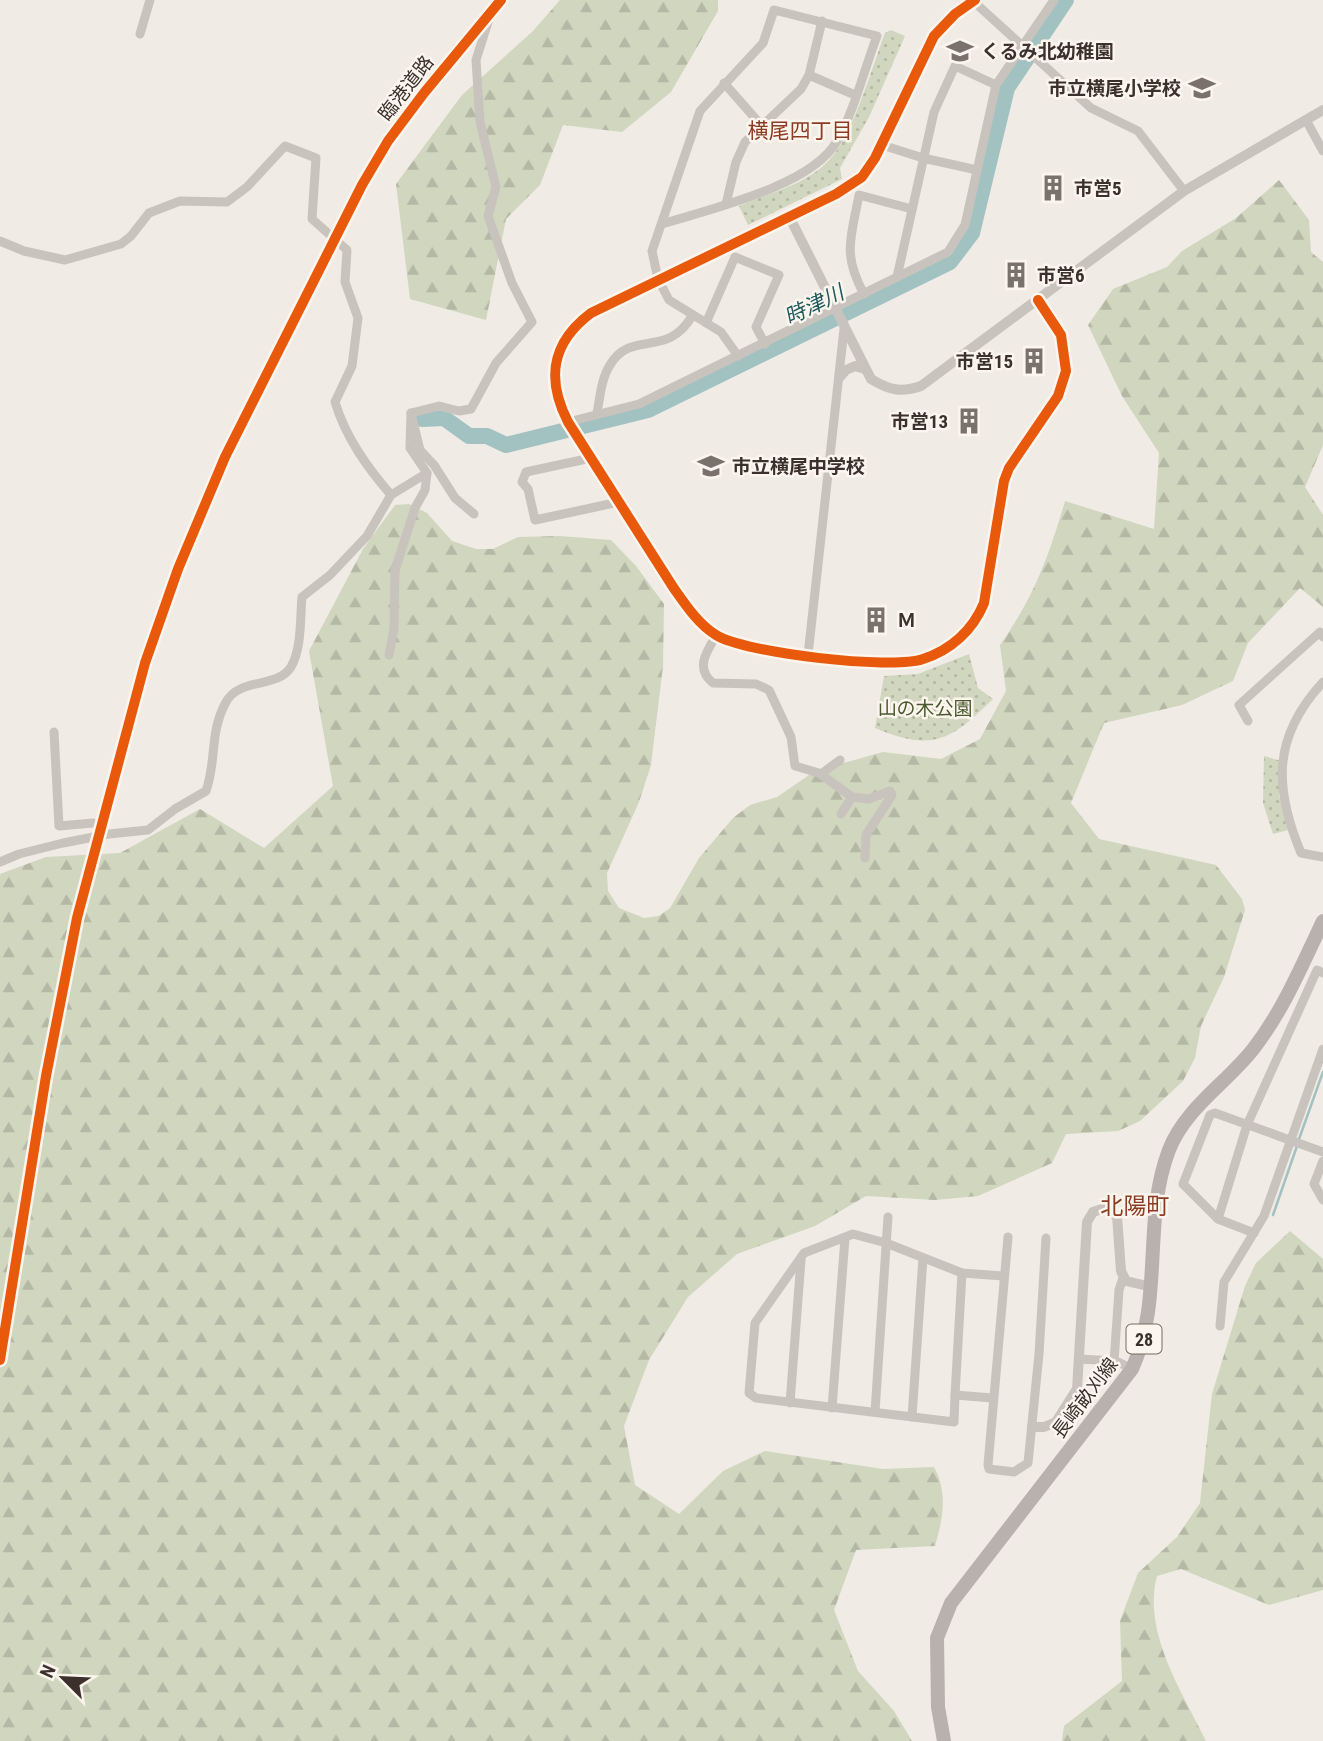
<svg xmlns="http://www.w3.org/2000/svg" width="1323" height="1741" viewBox="0 0 1323 1741" font-family="'Roboto Condensed','Noto Sans JP',sans-serif">
	<style>
		.forest { fill: url(#forest-firs) }
		.park { fill: url(#park-dots) }
		.lines { fill: none; stroke-linecap: round; stroke-linejoin: round }
		.stream { stroke: #a1c2c1; stroke-width: 2.5 }
		.river { stroke: #a1c2c1; stroke-width: 16 }
		.tertiary-tunnel { stroke: #ccc6c0; stroke-width: 10; stroke-dasharray: 10 5; stroke-linecap: butt }
		.minor { stroke: #c9c3be; stroke-width: 9 }
		.tertiary { stroke: #c9c3be; stroke-width: 10 }
		.primary { stroke: #b8b1ad; stroke-width: 14 }
		.cycleway-casing { stroke: #fbf5ee; stroke-width: 15 }
		.cycleway { stroke: #e8590c; stroke-width: 10 }
		.labels { text-anchor: middle; dominant-baseline: central; stroke-width: 5; stroke-linejoin: round; paint-order: stroke }
		.shield { fill: #fbf5ee; stroke: #756b66; stroke-width: 2 }
		.shield-label { font-size: 18px; font-weight: bold; fill: #3b302b }
		.poi-label { font-size: 19px; font-weight: bold; fill: #3b302b; stroke: #fbf5ee; text-anchor: start }
		.street-label { font-size: 19px; fill: #3b302b; stroke: #fbf5ee }
		.park-label { font-size: 19px; fill: #4a5a2e; stroke: #fbf5ee }
		.neighbourhood-label { font-size: 21px; fill: #8c3b22; stroke: #fbf5ee }
		.water-label { font-size: 21px; font-style: italic; fill: #1f5a5e; stroke: #fbf5ee }
		.quarter-label { font-size: 23px; fill: #8c3b22; stroke: #fbf5ee }
	</style>
	<defs>
		<pattern id="forest-firs" width="22" height="20" patternUnits="userSpaceOnUse" patternTransform="scale(1.75)"><rect width="22" height="20" fill="#d1d6bf"/><path d="M5 1l3.5 6h-7zM16 11l3.5 6h-7z" fill="#b4b8a4"/></pattern>
		<pattern id="park-dots" width="8" height="8" patternUnits="userSpaceOnUse" patternTransform="scale(1.75)"><rect width="8" height="8" fill="#d1d6bf"/><path d="M2 2h.1M6 6h.1" fill="none" stroke="#b4b8a4" stroke-width="1.8" stroke-linecap="round"/></pattern>
	</defs>
	<rect width="100%" height="100%" fill="#f0ebe5"/>
	<g class="forest">
		<polygon points="560,0 718,0 718,11 671,92 622,132 563,125 540,185 506,219 486,320 410,299 396,184 462,95 533,31"/>
		<path d="M1279,180L1309,220L1311,252L1323,262V445L1305,487L1323,515V607L1300,588L1248,643L1233,681L1182,705L1104,723L1071,803L1099,839L1216,865L1242,899L1245,910L1224,977L1201,1026L1195,1058L1183,1081L1140,1121L1118,1131L1066,1134L1052,1163L978,1196L935,1200L866,1196L815,1226L737,1254L688,1297L649,1360L624,1426L635,1485L679,1514L723,1471L765,1451L883,1469L934,1467C948,1492 943,1519 935,1546L856,1550L834,1610L858,1671L894,1711L912,1741H0V874L46,857L120,853L200,809L264,848L333,786L309,651L363,549L395,505L409,504L427,513L452,541L476,549H493L518,537L560,536L611,540L636,566L664,604L663,666L651,765L639,802L607,873L608,891L619,908L644,918L659,916L670,908L699,858L733,818L750,805L777,797L815,771L883,752L941,759L980,739L1006,691L1000,645C1034,597 1049,556 1065,501L1154,529L1159,453L1122,396L1088,325L1113,289L1167,267L1182,251L1236,218Z"/>
		<path d="M1290,1231L1323,1259V1590L1269,1605L1181,1569L1157,1576C1142,1632 1182,1692 1206,1741H1062L1064,1726L1122,1681L1120,1621L1138,1573L1177,1537L1200,1503L1212,1394L1245,1286L1256,1263Z"/>
	</g>
	<g class="park">
		<path d="M891,30L905,36L869,117L840,168L842,179L748,225L739,206C769,193 809,184 831,158C854,132 872,67 885,33Z"/>
		<path d="M969,654L978,688L993,699C950,741 933,752 875,728L884,676L918,674Z"/>
		<polygon points="1264,756 1281,761 1279,795 1288,830 1273,834 1263,803"/>
	</g>
	<g class="lines">
		<g class="stream">
			<polyline points="1299,1139 1323,1072"/>
			<polyline points="1273,1215 1297,1146"/>
		</g>
		<polyline class="river" points="422,419 444,418 469,436 487,436 506,445 648,410 950,262 972,233 1007,88 1066,0"/>
		<path class="tertiary-tunnel" d="M0,1360C24,1177 58,994 104,815C125,732 147,649 178,570C226,444 290,325 350,206"/>
		<g class="minor">
			<polyline points="973,1 1091,108 1138,131 1184,191"/>
			<polyline points="140,34 150,0"/>
			<polyline points="809,75 855,95"/>
			<polyline points="724,83 761,125"/>
			<polyline points="1306,120 1323,151"/>
			<polyline points="882,145 923,158 977,170"/>
			<polyline points="726,204 736,162 745,142 801,89 809,75 822,21"/>
			<path d="M662,224C710,209 812,186 837,141C855,109 864,70 877,36L774,10L763,43L700,111L652,251L658,279L669,300L721,332L738,356"/>
			<path d="M0,241L24,251L65,260L121,244L131,236L149,213L180,201L227,202L247,187L285,146L316,158L312,219L347,250L345,282L358,318L352,366L335,402C346,438 367,467 391,495"/>
			<polyline points="897,277 934,112 955,66 996,85"/>
			<path d="M864,294C842,254 851,238 859,195L912,209"/>
			<polyline points="706,323 735,257 779,275 756,327 765,344"/>
			<path d="M597,413C600,398 601,379 610,365C631,329 667,359 692,316"/>
			<polyline points="568,422 639,404 948,252 965,225 996,85 1054,0"/>
			<polyline points="591,458 526,472 522,482 528,489 535,520 619,502"/>
			<polyline points="474,514 455,498 434,465 420,450 411,413 439,406 459,411 471,409 496,363 532,322 512,283 488,216 496,187 480,122 476,60 490,16"/>
			<path d="M716,636C706,652 695,669 713,683L756,684L769,690L791,737L795,766L819,773L852,797L841,814"/>
			<polyline points="389,655 394,629 395,570 415,508 425,490 427,473"/>
			<polyline points="808,655 844,329"/>
			<path d="M1323,682C1272,737 1274,788 1301,853L1323,857"/>
			<polyline points="1248,721 1239,705 1320,632 1323,637"/>
			<polyline points="54,732 59,826 93,823"/>
			<polyline points="821,774 840,760"/>
			<polyline points="852,797 869,799 890,791 892,795 866,835 865,858"/>
			<path d="M0,862L19,854L63,843L109,834L148,830L175,809L206,791C217,760 209,733 226,702C240,677 277,689 291,667C302,648 300,618 302,597L330,575L367,536L391,495L427,473L410,448L411,413"/>
			<polyline points="1323,1161 1314,1184 1323,1200"/>
			<polyline points="1218,1219 1247,1125 1317,970 1323,973"/>
			<polyline points="1254,1233 1218,1219 1183,1184 1210,1115 1215,1113 1323,1152"/>
			<polyline points="1008,1237 988,1465 989,1469 1014,1472 1028,1463 1039,1354 1046,1238"/>
			<polyline points="1220,1326 1224,1282 1264,1216 1323,1049"/>
			<polyline points="1079,1359 1116,1361 1132,1369"/>
			<polyline points="1114,1362 1119,1290 1123,1278"/>
			<polyline points="955,1395 962,1273"/>
			<polyline points="992,1398 955,1395 954,1422 756,1398 749,1393 755,1323 804,1253 853,1234 886,1243 962,1273 1003,1276"/>
			<polyline points="790,1403 801,1260"/>
			<polyline points="832,1408 845,1238"/>
			<polyline points="875,1412 888,1217"/>
			<polyline points="912,1417 923,1258"/>
		</g>
		<g class="tertiary">
			<path d="M975,0L955,14L934,36L875,158L862,177L836,194L591,313C551,343 546,379 568,422L673,587C685,604 698,624 716,635C744,653 891,670 923,659C951,650 973,630 984,603L1004,481L1009,468L1058,396L1066,371L1061,335L1038,300"/>
			<polyline points="350,206 388,141 501,0"/>
			<path d="M790,218L871,379C889,390 901,393 921,386L1184,191L1323,110"/>
			<polyline points="839,378 846,370 855,366 865,369"/>
			<polyline points="1032,1427 1044,1427 1056,1422 1077,1389 1087,1222 1093,1212 1105,1208 1117,1216 1121,1271 1126,1281 1152,1287"/>
		</g>
		<path class="primary" d="M944,1741L938,1707L937,1638L951,1603L1132,1369C1164,1300 1142,1220 1169,1150C1185,1108 1228,1082 1254,1048C1284,1009 1302,965 1323,921"/>
		<g class="cycleway-casing">
			<g id="cycleway">
				<path d="M975,0L955,14L934,36L875,158L862,177L836,194L591,313C551,343 546,379 568,422L673,587C685,604 698,624 716,635C744,653 891,670 923,659C951,650 973,630 984,603L1004,481L1009,468L1058,396L1066,371L1061,335L1038,300"/>
				<polyline points="0,1360 46,1076 77,918 145,663 178,569 225,457 362,185 388,141 424,93 501,0"/>
			</g>
		</g>
		<use href="#cycleway" class="cycleway"/>
	</g>
	<defs>
		<g id="school-bare" transform="scale(2.1)"><path d="M0-5L7-2L0 1L-7-2ZM-4 1L0 2.5L4 1V4Q0 6-4 4Z" fill="#7a716c" stroke="#fbf5ee" stroke-width="2.5" paint-order="stroke"/></g>
		<g id="building-bare" transform="scale(2.1)"><path d="M-4-6H4V6H1V3H-1V6H-4ZM-2.5-4.3h1.7v1.8h-1.7ZM.8-4.3h1.7v1.8H.8ZM-2.5-1h1.7V.8h-1.7ZM.8-1h1.7V.8H.8Z" fill="#7a716c" stroke="#fbf5ee" stroke-width="2.5" paint-order="stroke"/></g>
	</defs>
	<g fill-rule="evenodd">
		<use href="#school-bare" x="960" y="51"/>
		<use href="#school-bare" x="1202" y="88"/>
		<use href="#building-bare" x="1053" y="188"/>
		<use href="#building-bare" x="1016" y="275"/>
		<use href="#building-bare" x="1034" y="361"/>
		<use href="#building-bare" x="969" y="421"/>
		<use href="#school-bare" x="711" y="466"/>
		<use href="#building-bare" x="876" y="620"/>
	</g>
	<g class="labels">
		<rect class="shield" x="1126.5" y="1324.5" width="35" height="29" rx="5"/>
		<g class="shield-label">
			<text x="1144" y="1339">28</text>
		</g>
		<g class="poi-label">
			<text x="981" y="51">くるみ北幼稚園</text>
			<text x="1181" y="88" text-anchor="end">市立横尾小学校</text>
			<text x="1074" y="188">市営5</text>
			<text x="1037" y="275">市営6</text>
			<text x="1013" y="361" text-anchor="end">市営15</text>
			<text x="948" y="421" text-anchor="end">市営13</text>
			<text x="732" y="466">市立横尾中学校</text>
			<text x="897" y="620">Ｍ</text>
		</g>
		<g class="street-label">
			<text transform="translate(406 88) rotate(-52)">臨港道路</text>
			<text transform="translate(1085 1398) rotate(-53)">長崎畝刈線</text>
		</g>
		<g class="park-label">
			<text x="925" y="708">山の木公園</text>
		</g>
		<g class="neighbourhood-label">
			<text x="800" y="131">横尾四丁目</text>
		</g>
		<g class="water-label">
			<text transform="translate(814 305) rotate(-26)">時津川</text>
		</g>
		<g class="quarter-label">
			<text x="1135" y="1206">北陽町</text>
		</g>
	</g>
	<g transform="translate(63 1678) rotate(294)" stroke="#fbf5ee" stroke-width="5" paint-order="stroke">
	<path d="M0-5L12 26L0 18L-12 26Z" fill="#3b302b"/>
	<text y="-10" font-size="19" font-weight="bold" text-anchor="middle" fill="#3b302b">N</text>
	</g>
</svg>
